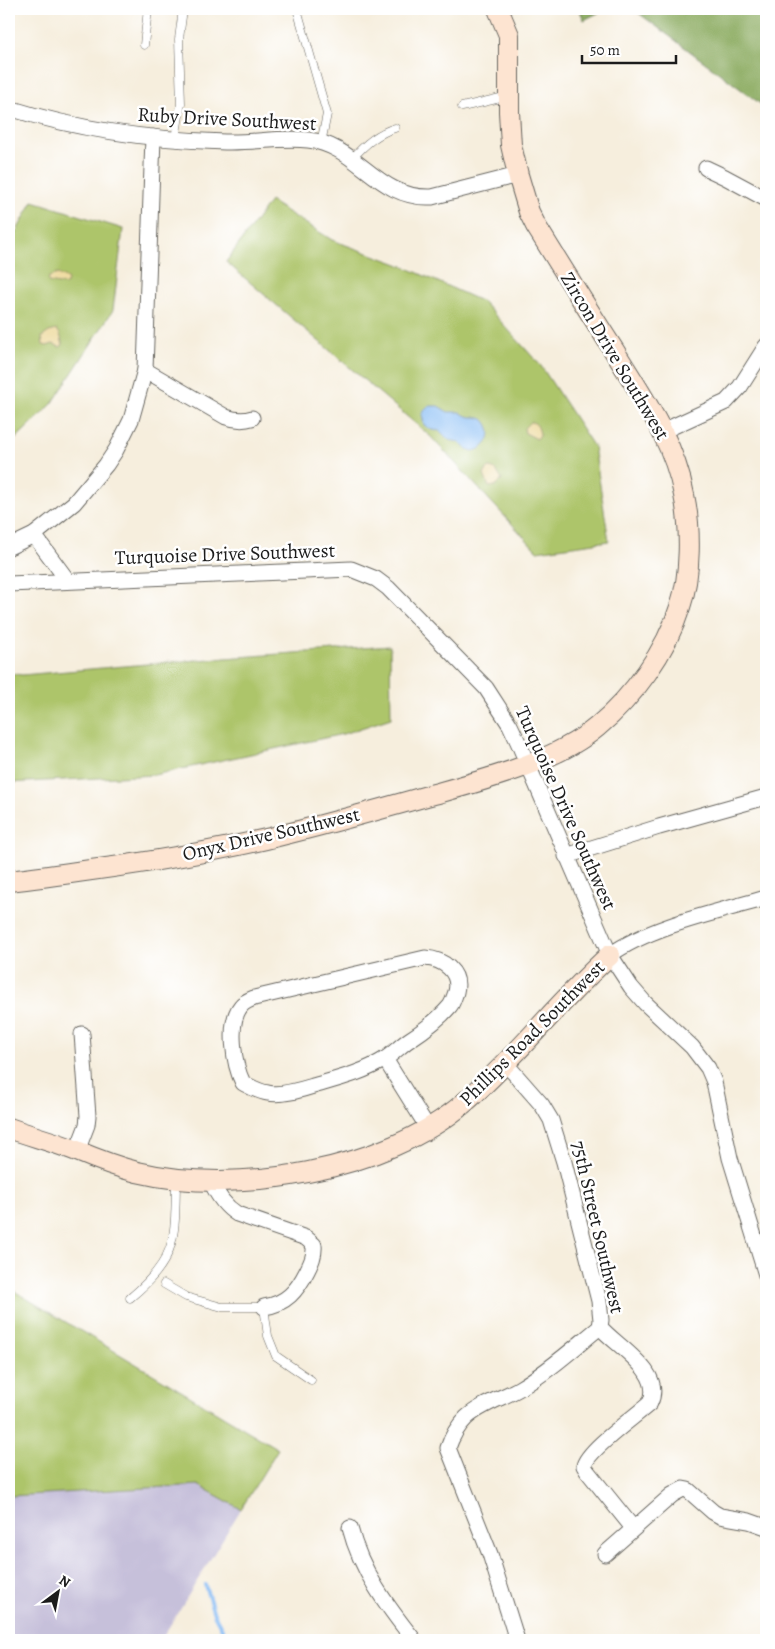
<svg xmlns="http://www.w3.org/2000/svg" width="775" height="1649" viewBox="0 0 775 1649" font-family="Alegreya,serif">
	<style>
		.industrial { fill: #c6c0da }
		.green { fill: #adc56a; stroke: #647043 }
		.forest { fill: #8aaa5e; stroke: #53633d }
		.sand { fill: #eeda9e; stroke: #857b5d }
		.water { fill: #85bbf4; stroke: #506c88 }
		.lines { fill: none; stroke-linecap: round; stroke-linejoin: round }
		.stream { stroke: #85bbf4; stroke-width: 4 }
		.lane-casing { stroke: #686660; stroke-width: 9 }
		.street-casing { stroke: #686660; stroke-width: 17 }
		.secondary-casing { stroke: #686660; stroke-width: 22 }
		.lane { stroke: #fff; stroke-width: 8 }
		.street { stroke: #fff; stroke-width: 15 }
		.secondary { stroke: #fde4d1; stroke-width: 20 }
		.labels { text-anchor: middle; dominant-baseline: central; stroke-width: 5; stroke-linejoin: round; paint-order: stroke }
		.street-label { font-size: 20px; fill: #1c1c1c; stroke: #fff }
	</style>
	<rect width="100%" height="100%" fill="#fff"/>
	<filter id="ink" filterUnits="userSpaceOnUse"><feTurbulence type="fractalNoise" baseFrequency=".02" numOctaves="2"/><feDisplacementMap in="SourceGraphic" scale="10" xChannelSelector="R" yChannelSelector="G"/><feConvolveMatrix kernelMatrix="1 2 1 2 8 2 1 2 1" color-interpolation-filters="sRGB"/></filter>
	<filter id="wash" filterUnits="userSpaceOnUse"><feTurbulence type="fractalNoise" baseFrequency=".0096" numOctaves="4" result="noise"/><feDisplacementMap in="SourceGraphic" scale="20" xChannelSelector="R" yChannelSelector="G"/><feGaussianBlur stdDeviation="1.12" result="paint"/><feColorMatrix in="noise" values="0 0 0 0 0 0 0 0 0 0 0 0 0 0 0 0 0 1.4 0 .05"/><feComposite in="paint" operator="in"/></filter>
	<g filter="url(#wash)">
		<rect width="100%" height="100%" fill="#f6eedd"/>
		<polygon class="industrial" points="198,1485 241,1509 161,1640 9,1640 9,1496"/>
		<g class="green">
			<polygon points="33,201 123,229 113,310 52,404 9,445 9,245"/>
			<polygon points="270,201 332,240 398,264 483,302 541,366 594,447 609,541 537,551 430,436 226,262"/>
			<polygon points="390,646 391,718 343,734 154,775 9,783 9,673 22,675 170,662"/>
			<polygon points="9,1288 278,1449 241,1509 198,1485 9,1496"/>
		</g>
		<g class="forest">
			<polygon points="579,9 606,9 584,20"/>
			<polygon points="633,9 766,9 766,108"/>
		</g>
		<g class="sand">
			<polygon points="58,274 67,279 68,281 65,285 48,282 49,277"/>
			<polygon points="57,330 60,334 63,345 60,347 53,344 47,346 43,345 42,337 49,332"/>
			<path d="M530,422C537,422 539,428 540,435L537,439L525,433L524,428Z"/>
			<polygon points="490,468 496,470 502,480 495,486 489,487 484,475 487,469"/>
		</g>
		<path class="water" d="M430,406H438L448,412H460C470,420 473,415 483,419C496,431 489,448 473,451L467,449L459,442L449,440L440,431L432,430L424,425L422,414L427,407Z"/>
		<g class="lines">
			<polyline class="stream" points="205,1585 214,1614 228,1640"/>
		</g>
	</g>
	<g filter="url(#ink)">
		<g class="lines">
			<g class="lane-casing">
				<g id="lane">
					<polyline points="297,9 327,114 321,143"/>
					<polyline points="144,45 148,9"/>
					<polyline points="462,107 509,96"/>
					<polyline points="175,139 181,104 179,39 183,9"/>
					<path d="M352,159C363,146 378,133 395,128"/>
					<polyline points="164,1284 186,1297 222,1307 264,1307 268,1336 276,1356 311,1380"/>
					<path d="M130,1298C178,1258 175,1238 176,1179"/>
				</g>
			</g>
			<g class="street-casing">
				<g id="street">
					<path d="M9,108C79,130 152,140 225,142C252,143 281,137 308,140C358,145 377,200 432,197L518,175"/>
					<polyline points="706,168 725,177 766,199"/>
					<path d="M145,370L226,417C235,420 243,421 252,418"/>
					<polyline points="663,431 726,402 740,387 766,346"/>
					<polyline points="34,535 68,581"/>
					<polyline points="9,547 34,535 74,503 106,465 116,450 131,420 145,370 153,137"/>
					<polyline points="9,584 351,569 376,579 388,588 486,688 510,725 518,742 610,955 631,987 645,1003 692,1047 708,1068 714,1082 730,1158 766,1275"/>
					<polyline points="566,856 659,827 766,797"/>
					<path d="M610,955C650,926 718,912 766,898"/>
					<path d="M425,958C443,959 461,972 456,992C454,997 453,1002 450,1006C439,1019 423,1031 409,1040C400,1046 393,1054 385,1059C363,1073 337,1079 313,1086C300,1090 281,1096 268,1093C259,1092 251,1087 243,1083C234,1065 227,1023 241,1006C244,1002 249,1000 254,998Z"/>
					<polyline points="385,1059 428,1128"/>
					<path d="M506,1064L542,1105L551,1120L564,1162L599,1301L601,1320L600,1327C617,1347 665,1372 650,1403C636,1416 587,1450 584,1466L587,1471L633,1528"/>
					<polyline points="77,1151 87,1125 88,1116 82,1034"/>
					<path d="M211,1181C217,1195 224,1206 237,1214L306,1238L314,1245C315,1255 311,1263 307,1271C297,1291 286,1304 264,1307"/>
					<path d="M350,1528C361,1571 387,1606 414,1640"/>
					<polyline points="605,1554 672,1495 683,1489 688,1490 713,1512 720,1516 749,1521 766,1527"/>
					<path d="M517,1640L490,1554L448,1448C452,1436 457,1427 466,1418C481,1404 503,1398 520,1388C549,1371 574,1348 600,1327"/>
				</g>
			</g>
			<g class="secondary-casing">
				<g id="secondary">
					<path d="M9,881C36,878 64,874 91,870C150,862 209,852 266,839C320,826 374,811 427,796C480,781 554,763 597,727C633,697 666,652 680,607C691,575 691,528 684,495C674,441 643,398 615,352C588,310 562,268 536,226L529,212L518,175L511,145L509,112V35L498,9"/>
					<path d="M9,1128C31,1136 55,1142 77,1151C96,1159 117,1167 137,1172C236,1196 386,1171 464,1103C516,1058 558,1002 610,955"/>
				</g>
			</g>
			<use href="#lane" class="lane"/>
			<use href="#street" class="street"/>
			<use href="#secondary" class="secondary"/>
		</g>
	</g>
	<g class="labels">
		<g class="street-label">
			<text transform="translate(227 119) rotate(3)">Ruby Drive Southwest</text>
			<text transform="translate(615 356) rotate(59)">Zircon Drive Southwest</text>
			<text transform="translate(225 554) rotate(-2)">Turquoise Drive Southwest</text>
			<text transform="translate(566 808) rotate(66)">Turquoise Drive Southwest</text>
			<text transform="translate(271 834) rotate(-13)">Onyx Drive Southwest</text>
			<text transform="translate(532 1033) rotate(-45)">Phillips Road Southwest</text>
			<text transform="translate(598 1227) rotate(77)">75th Street Southwest</text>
		</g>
	</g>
	<rect width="775" height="1649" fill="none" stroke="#fff" stroke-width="30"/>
	<g transform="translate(58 1592) rotate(32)" stroke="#ffffff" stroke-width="4" paint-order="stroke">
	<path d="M0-4L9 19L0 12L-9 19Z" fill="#1c1c1c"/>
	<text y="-8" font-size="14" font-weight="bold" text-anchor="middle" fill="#1c1c1c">N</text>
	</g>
	<path d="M582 55v8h94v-8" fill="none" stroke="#1c1c1c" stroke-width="2.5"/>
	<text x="590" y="55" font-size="15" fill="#1c1c1c" stroke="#ffffff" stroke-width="4" paint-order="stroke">50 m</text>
</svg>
